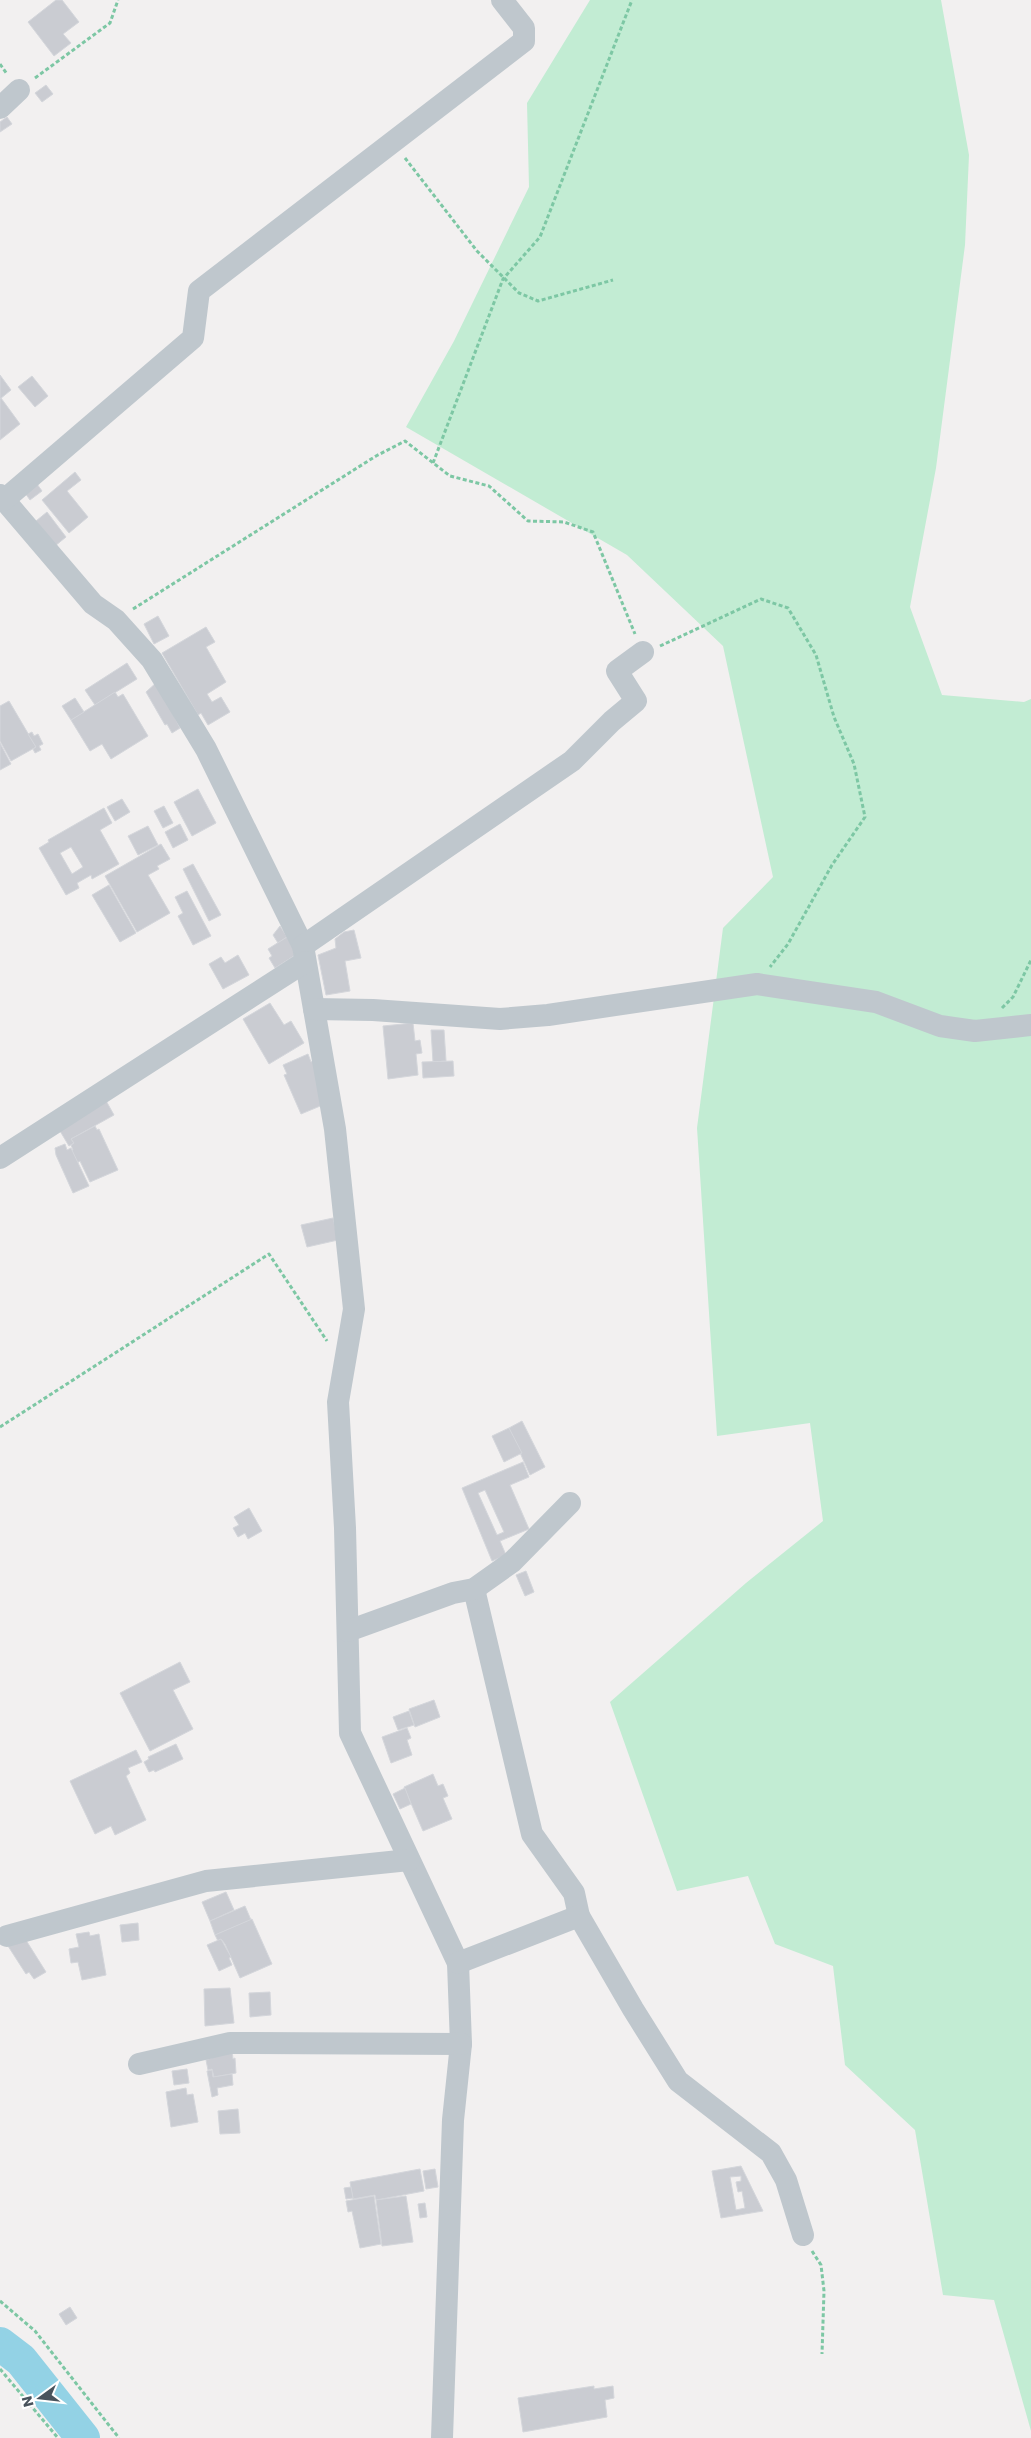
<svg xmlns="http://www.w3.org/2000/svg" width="1031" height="2438" viewBox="0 0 1031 2438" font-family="Poppins,sans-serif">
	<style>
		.green { fill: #c2ecd3 }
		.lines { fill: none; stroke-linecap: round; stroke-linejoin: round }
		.river { stroke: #93d2e5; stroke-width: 34 }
		.building { fill: #caccd2; stroke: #d4d6db; fill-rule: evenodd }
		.path { stroke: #7dc7a4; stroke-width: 3; stroke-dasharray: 4 2.5; stroke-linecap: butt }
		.minor { stroke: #bfc7cd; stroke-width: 22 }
	</style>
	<rect width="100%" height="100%" fill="#f2f0f0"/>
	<polygon class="green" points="590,0 941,0 969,155 965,245 936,468 910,607 942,695 1024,702 1031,699 1031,2431 994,2300 943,2295 915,2130 845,2065 833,1966 775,1944 748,1876 677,1891 610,1702 746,1583 823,1521 810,1423 717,1436 697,1128 723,928 773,877 723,646 627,555 406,427 454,341 529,187 527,103"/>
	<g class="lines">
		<polyline class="river" points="0,2344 21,2360 83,2438"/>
	</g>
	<g class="building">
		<polygon points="56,0 62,0 79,22 63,34 71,43 54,56 28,22"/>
		<polygon points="46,85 53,94 42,102 35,93"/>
		<polygon points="7,117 12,124 0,132 0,122"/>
		<polygon points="0,375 11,390 0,399"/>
		<polygon points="32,376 48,396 35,407 18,387"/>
		<polygon points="1,398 20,424 0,440 0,399"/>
		<polygon points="75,472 81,480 67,491 88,517 69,533 42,500"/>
		<polygon points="37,484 42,491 30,500 25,493"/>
		<polygon points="47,512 66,537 55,546 36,521"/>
		<polygon points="158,616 169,636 154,644 144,624"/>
		<polygon points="206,627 215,642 206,647 226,682 207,694 212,702 221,697 230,712 208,725 201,713 198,715 162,653"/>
		<polygon points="127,663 137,679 95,705 85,690"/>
		<polygon points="157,682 180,728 172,733 167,724 165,725 146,692"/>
		<polygon points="115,692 118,697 123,694 148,736 111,759 102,744 90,751 71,720"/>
		<polygon points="75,698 84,712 71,720 62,706"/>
		<polygon points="9,701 36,747 11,761 0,741 0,706"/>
		<polygon points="32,732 34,736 38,734 43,744 39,746 41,750 35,753 33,749 36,747 28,734"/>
		<polygon points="0,743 11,764 0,770"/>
		<polygon points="198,789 216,823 192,836 174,802"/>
		<polygon points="122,799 130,812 115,821 107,807"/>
		<polygon points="164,806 173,823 163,828 154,811"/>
		<path d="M104,808L112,823L100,830L119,864L92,879L91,875L77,883L79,888L66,895L39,848L49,842L48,840ZM71,847L83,867L72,874L60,853Z"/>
		<polygon points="180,824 188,840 173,848 165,832"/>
		<polygon points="148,826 158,845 138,855 128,836"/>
		<polygon points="161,844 170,859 157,866 159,869 148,875 170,913 137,932 105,876"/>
		<polygon points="193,864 221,915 209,921 183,869"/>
		<polygon points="109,885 136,933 120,942 92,895"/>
		<polygon points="187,891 211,936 193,945 178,916 183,913 175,897"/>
		<polygon points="280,926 287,937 278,943 273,935"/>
		<polygon points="354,930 361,958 345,961 350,991 326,995 318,955 336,948 335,939 344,932"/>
		<polygon points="287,937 297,954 275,968 269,958 272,956 268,949"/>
		<polygon points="238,955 249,975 223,989 209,964 221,957 225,963"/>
		<polygon points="270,1003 284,1025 291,1021 304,1043 269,1064 243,1019"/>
		<polygon points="413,1023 415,1041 420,1040 422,1053 416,1054 418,1075 388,1079 383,1026"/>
		<polygon points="431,1030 444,1030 446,1061 433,1062"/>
		<polygon points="308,1054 311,1062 313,1061 325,1104 301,1114 284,1075 287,1074 283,1065"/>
		<polygon points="453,1061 454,1076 423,1078 422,1062"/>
		<polygon points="105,1099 114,1115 71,1139 74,1143 69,1146 57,1126"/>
		<polygon points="95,1126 97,1130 99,1129 118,1170 90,1182 80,1161 77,1163 71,1151 73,1150 71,1145 74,1143 71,1139"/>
		<polygon points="65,1144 67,1150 71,1148 89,1186 73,1193 56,1155 55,1148"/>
		<polygon points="333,1218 338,1240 307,1247 301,1225"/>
		<polygon points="522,1421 545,1467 530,1475 509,1428"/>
		<polygon points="509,1428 522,1453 504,1462 492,1436"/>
		<path d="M523,1462L529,1477L510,1485L529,1529L500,1541L506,1555L492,1561L462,1488ZM485,1490L504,1532L497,1535L478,1493Z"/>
		<polygon points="249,1508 262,1531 248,1539 245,1533 238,1537 233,1528 239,1525 234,1517"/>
		<polygon points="526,1571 534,1592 525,1596 516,1575"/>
		<polygon points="180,1662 190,1682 173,1690 193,1729 150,1751 120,1693"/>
		<polygon points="434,1700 440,1717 415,1727 409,1709"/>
		<polygon points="409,1711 414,1725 398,1730 393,1717"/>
		<polygon points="407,1728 411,1738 407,1740 412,1755 391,1763 382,1737"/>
		<polygon points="176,1744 183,1759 155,1772 154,1770 149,1772 144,1762 149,1759 148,1757"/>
		<polygon points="136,1750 142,1762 128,1768 130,1773 126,1776 146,1820 115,1835 111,1826 95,1834 70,1781"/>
		<polygon points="433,1774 438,1786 443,1784 448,1796 443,1798 452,1819 423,1831 404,1787"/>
		<polygon points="405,1788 411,1804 400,1809 393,1794"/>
		<polygon points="226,1892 234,1910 210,1921 202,1902"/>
		<polygon points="245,1906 251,1920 215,1935 210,1921"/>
		<polygon points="252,1919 272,1964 240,1978 225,1944 221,1939 218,1941 215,1935"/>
		<polygon points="138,1923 139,1940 122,1942 120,1925"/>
		<polygon points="89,1932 90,1936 99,1934 106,1975 82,1980 78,1962 71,1963 69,1949 79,1947 76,1934"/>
		<polygon points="24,1937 46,1972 34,1979 29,1972 26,1974 8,1946"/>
		<polygon points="221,1939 231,1957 229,1958 232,1965 219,1971 207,1945"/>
		<polygon points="230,1988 234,2023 205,2026 204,1989"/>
		<polygon points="270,1992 271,2015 250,2017 249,1993"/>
		<polygon points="232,2050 233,2059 235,2058 236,2073 214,2077 212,2069 208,2070 206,2060"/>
		<polygon points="187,2069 189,2083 174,2085 172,2071"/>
		<polygon points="212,2070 213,2077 232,2074 233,2085 217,2088 218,2095 212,2097 207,2071"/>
		<polygon points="186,2088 187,2095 193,2094 198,2122 171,2127 166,2092"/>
		<polygon points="238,2109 240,2133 220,2134 218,2111"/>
		<path d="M741,2166L763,2211L721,2218L712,2171ZM741,2176V2181L736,2182L738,2192L742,2191L745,2208L736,2210L730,2177Z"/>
		<polygon points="420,2169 424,2191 376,2200 375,2195 353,2199 350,2182"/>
		<polygon points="435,2169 438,2187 426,2189 423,2171"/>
		<polygon points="351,2187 353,2198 346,2199 344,2188"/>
		<polygon points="374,2196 381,2244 360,2248 352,2211 348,2212 346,2201"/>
		<polygon points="406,2196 413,2242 382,2246 376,2200"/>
		<polygon points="425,2203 427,2217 420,2218 418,2204"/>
		<polygon points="70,2307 77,2318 66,2325 59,2314"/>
		<polygon points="594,2386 594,2389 613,2386 614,2398 605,2400 607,2417 523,2432 518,2398"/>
	</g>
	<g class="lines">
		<g class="path">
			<polyline points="0,64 7,74"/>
			<polyline points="35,78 110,23 118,0"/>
			<polyline points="405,158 477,251 519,293 538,301 613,280"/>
			<polyline points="433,463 503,279 540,237 632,0"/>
			<polyline points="133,609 376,456 405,441 450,476 489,486 528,521 564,522 593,532 635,634"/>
			<polyline points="660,646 761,599 788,608 816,655 834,717 854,764 865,817 832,865 788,944 770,967"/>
			<polyline points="1002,1008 1013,997 1031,960"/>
			<polyline points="0,1427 269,1254 327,1341"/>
			<polyline points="812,2251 821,2265 824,2291 822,2354"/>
			<polyline points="0,2301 35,2331 119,2438"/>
			<polyline points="0,2369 58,2438"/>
		</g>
		<g class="minor">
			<polyline points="0,108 19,90"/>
			<polyline points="0,495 93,604 116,620 152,660 206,749 303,946 335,1129 354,1309 338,1402 345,1528 350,1733 458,1963 461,2044 453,2120 442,2438"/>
			<polyline points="4,500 193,338 199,291 524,41 524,28 502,0"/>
			<polyline points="303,946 572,761 612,721 636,701 617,671 643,652"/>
			<polyline points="314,1009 373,1010 500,1019 548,1015 757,984 876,1002 940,1026 975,1031 1031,1025"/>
			<polyline points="0,1158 305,962"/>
			<polyline points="474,1589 532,1834 574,1893 579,1916"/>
			<polyline points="348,1631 453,1593 474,1589 512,1562 570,1503"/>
			<polyline points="7,1936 206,1881 409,1860"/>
			<polyline points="458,1963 579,1916 633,2009 678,2081 771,2153 786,2180 803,2235"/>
			<polyline points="139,2064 230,2043 461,2044"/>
		</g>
	</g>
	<g transform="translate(40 2398) rotate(255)" stroke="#ffffff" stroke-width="4" paint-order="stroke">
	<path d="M0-4L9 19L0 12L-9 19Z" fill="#49535c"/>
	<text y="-8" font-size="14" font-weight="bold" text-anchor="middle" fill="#49535c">N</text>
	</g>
</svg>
